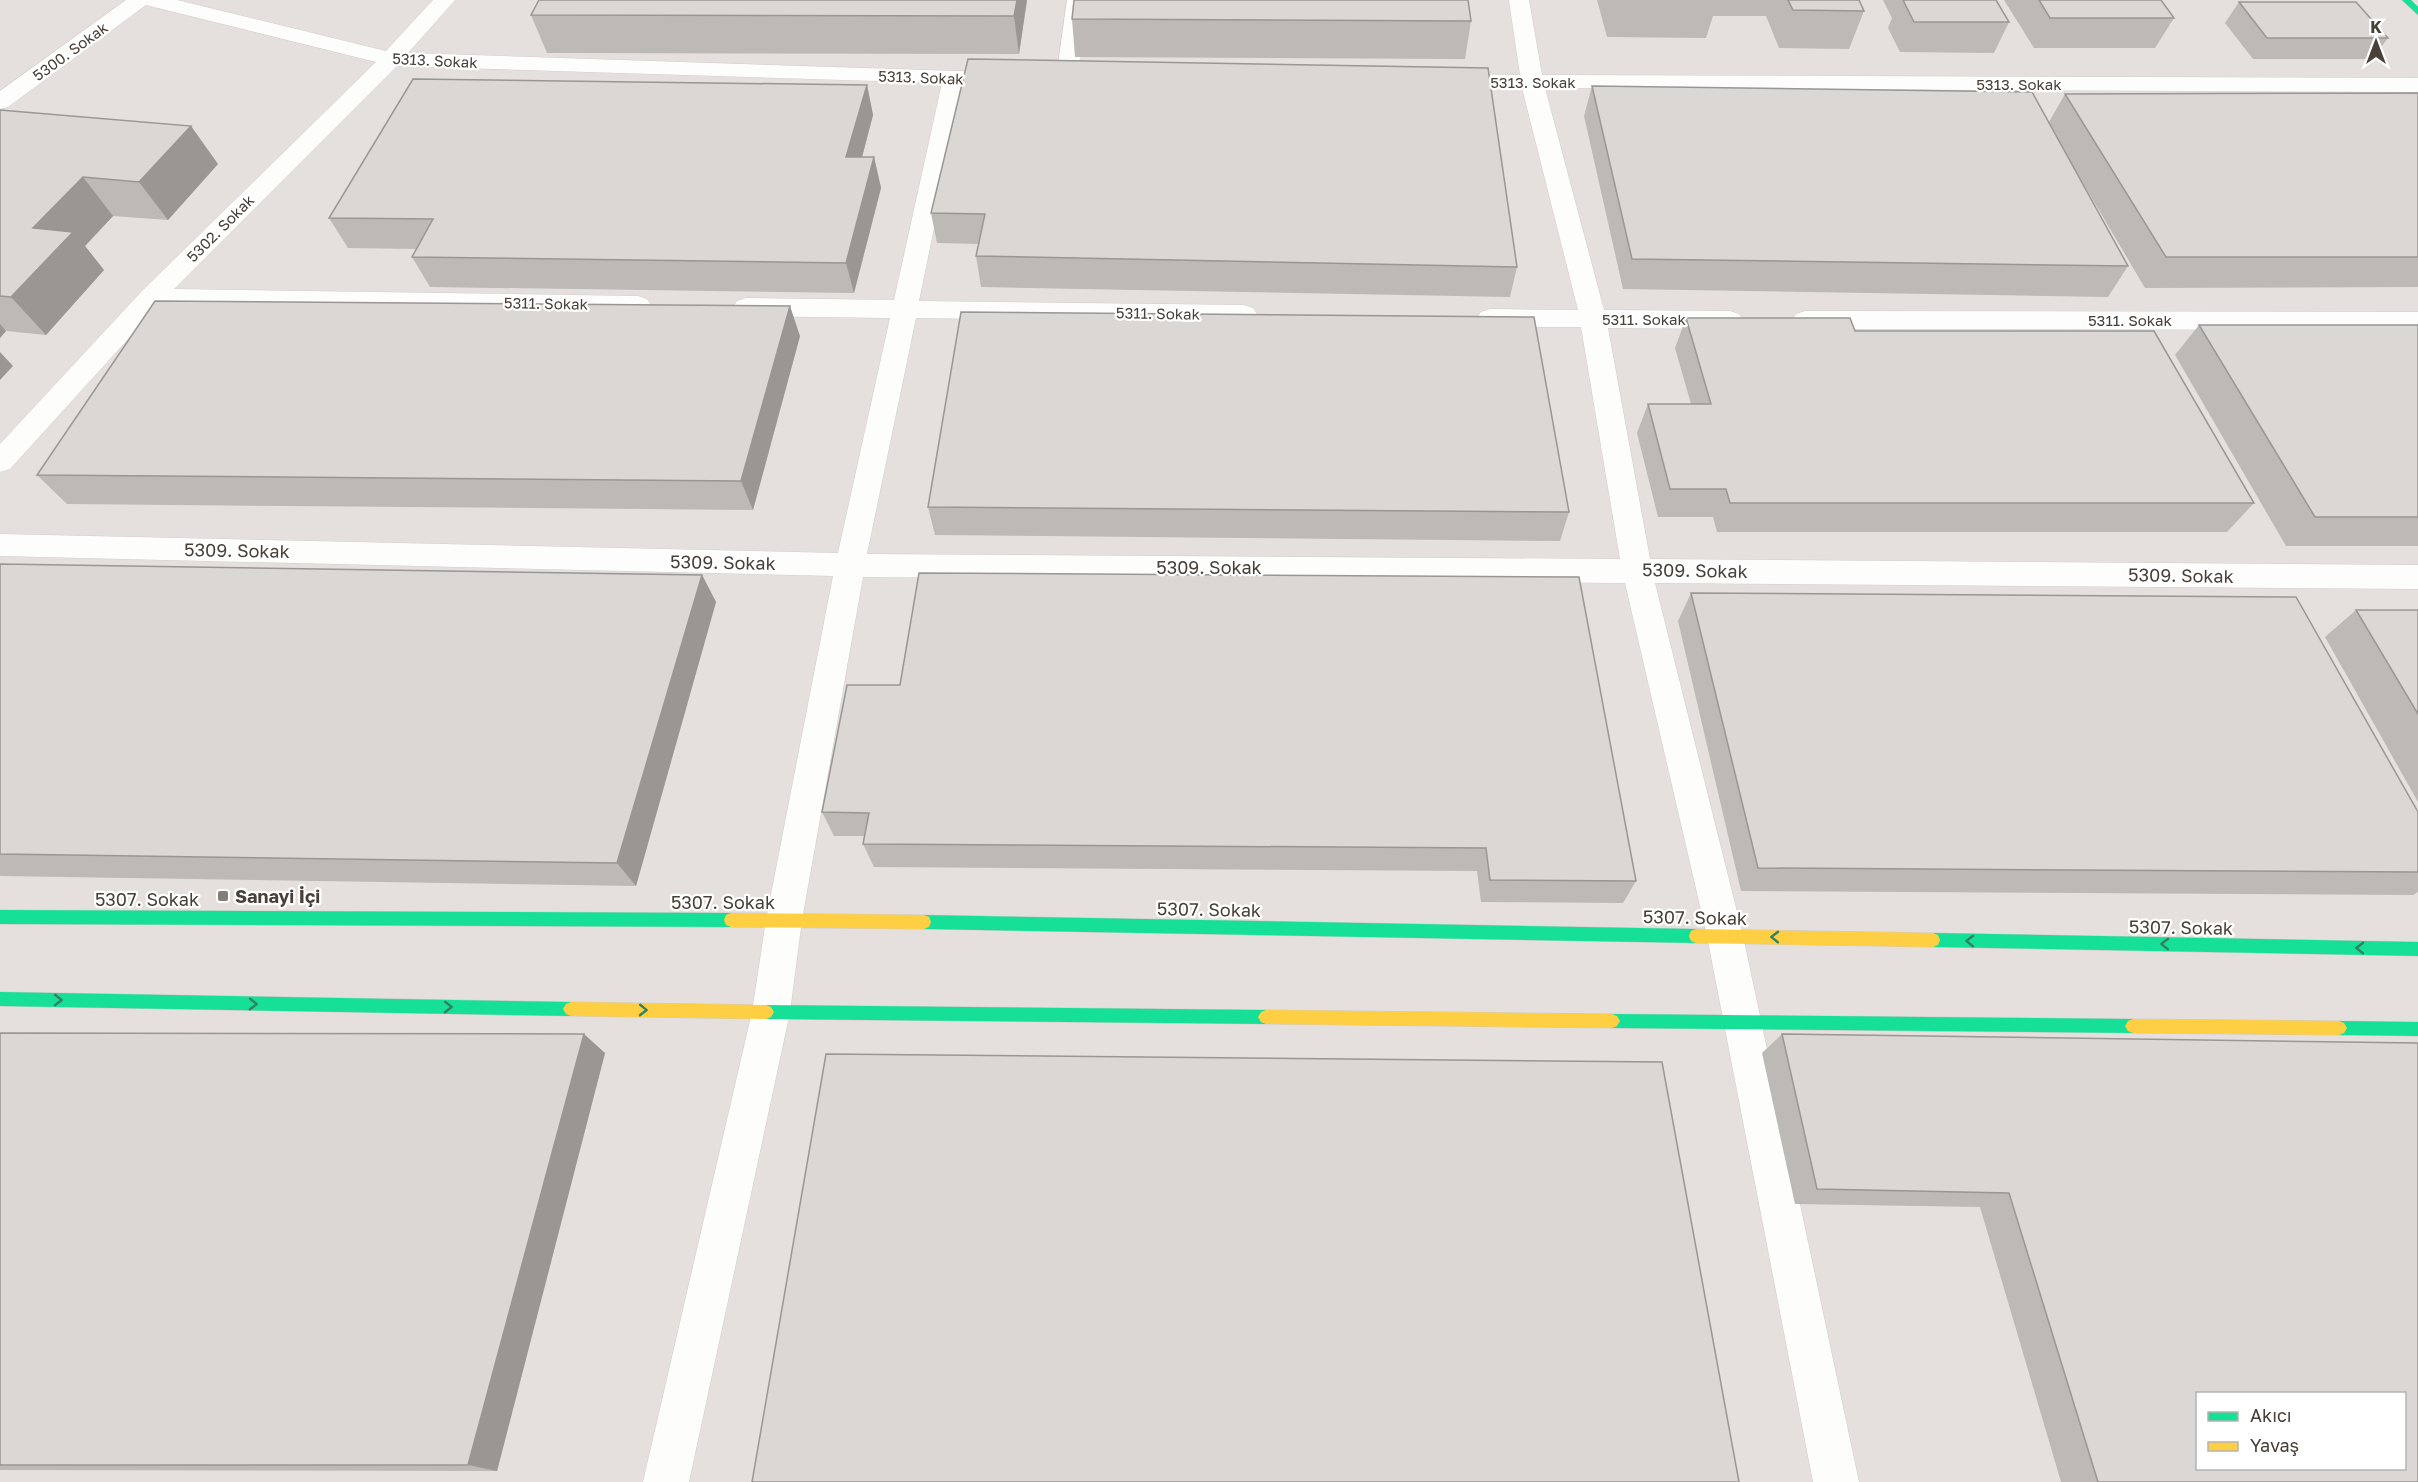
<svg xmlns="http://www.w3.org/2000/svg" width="2418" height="1482" viewBox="0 0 2418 1482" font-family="'Golos Text',sans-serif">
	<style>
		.industrial { fill: #e5e0dd; fill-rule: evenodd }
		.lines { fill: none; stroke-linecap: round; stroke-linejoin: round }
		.street-casing { stroke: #d1cecb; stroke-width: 1 }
		.fast-casing { stroke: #d1ccc4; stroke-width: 1 }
		.slow-casing { stroke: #d1ccc4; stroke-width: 1 }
		.street { fill: #fdfdfc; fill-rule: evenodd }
		.fast { fill: #16e098; fill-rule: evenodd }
		.slow { fill: #ffcf43; fill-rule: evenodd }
		.wall { fill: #bcb9b6 }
		.shaded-wall { fill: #999694 }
		.building { fill: #dbd7d4; stroke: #999694; stroke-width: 1.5; fill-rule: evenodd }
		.oneway { stroke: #35815f }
		.poi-dot { fill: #847e78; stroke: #fff; stroke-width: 2 }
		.labels { text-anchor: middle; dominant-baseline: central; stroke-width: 4.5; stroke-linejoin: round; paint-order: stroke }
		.far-street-label { font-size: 15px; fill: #494139; stroke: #fff }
		.street-label { font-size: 18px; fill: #494139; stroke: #fff }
		.poi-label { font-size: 18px; font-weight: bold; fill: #494139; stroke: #fff; text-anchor: start }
	</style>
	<rect width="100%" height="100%" fill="#f3f0ed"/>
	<path class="industrial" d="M0,0H2418V1482H0ZM2198,1394H2404V1468H2198Z"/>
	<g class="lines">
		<g class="street-casing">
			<g id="street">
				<polygon points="126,0 177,0 386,51 433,0 455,0 408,53 1017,73 1020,78 1017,83 1009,85 964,83 919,301 1244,305 1253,308 1257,314 1253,320 1244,323 916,318 867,554 1620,559 1581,327 1490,327 1481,324 1477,318 1481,312 1490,309 1578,310 1522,88 1444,88 1436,86 1433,81 1436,76 1444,74 1520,75 1509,0 1529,0 1542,75 2418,78 2418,92 1545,88 1604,310 1730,311 1739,314 1743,320 1739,326 1730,329 1608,328 1650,559 2418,565 2418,589 1655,583 1743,936 1859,1482 1813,1482 1707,936 1625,583 863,577 802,920 790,1012 689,1482 643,1482 752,1012 766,920 833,576 0,556 0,534 838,553 890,318 746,316 737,313 733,307 737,301 746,298 894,300 942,83 397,66 174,289 638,296 647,299 651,305 647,311 638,314 158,306 10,469 0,472 0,444 142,291 376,62 146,5 8,107 0,109 0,91"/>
				<polygon points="1067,0 1087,0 1078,79 1075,84 1067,86 1059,84 1056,79"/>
				<polygon points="1805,311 2418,312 2418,330 1805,329 1796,326 1792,320 1796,314"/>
			</g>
		</g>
		<g class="fast-casing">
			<g id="fast">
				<polygon points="2402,0 2411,0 2418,7 2418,15"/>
				<polygon points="0,910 731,913 736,915 738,920 736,925 731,927 0,924"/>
				<polygon points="924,915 1696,929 1701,931 1703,936 1701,941 1696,943 924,929 919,927 917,922 919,917"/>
				<polygon points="1933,933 2418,942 2418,956 1933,947 1928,945 1926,940 1928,935"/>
				<polygon points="0,992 571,1002 576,1004 579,1009 576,1014 571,1016 0,1006"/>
				<polygon points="766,1005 1266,1010 1271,1012 1274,1017 1271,1022 1266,1024 766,1019 761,1017 758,1012 761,1007"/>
				<polygon points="1612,1014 2133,1019 2138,1021 2141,1026 2138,1031 2133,1033 1612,1028 1607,1026 1604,1021 1607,1016"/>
				<polygon points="2339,1021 2418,1022 2418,1036 2339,1035 2334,1033 2331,1028 2334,1023"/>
			</g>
		</g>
		<g class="slow-casing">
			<g id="slow">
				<polygon points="731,913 924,915 929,917 931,922 929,927 924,929 731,927 726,925 724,920 726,915"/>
				<polygon points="1696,929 1933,933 1938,935 1940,940 1938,945 1933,947 1696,943 1691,941 1689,936 1691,931"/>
				<polygon points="571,1002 766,1005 771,1007 774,1012 771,1017 766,1019 571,1016 566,1014 563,1009 566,1004"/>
				<polygon points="1266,1010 1612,1014 1617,1016 1620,1021 1617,1026 1612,1028 1266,1024 1261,1022 1258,1017 1261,1012"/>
				<polygon points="2133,1019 2339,1021 2344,1023 2347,1028 2344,1033 2339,1035 2133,1033 2128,1031 2125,1026 2128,1021"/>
			</g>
		</g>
		<use href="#street" class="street"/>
		<use href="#fast" class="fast"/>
		<use href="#slow" class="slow"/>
	</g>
	<g class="wall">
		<polygon points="1027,0 1019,54 547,53 531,15"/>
		<polygon points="1597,0 1859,0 1864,11 1849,49 1779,48 1766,16 1713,16 1706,38 1607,37"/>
		<polygon points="1883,0 1996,0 2009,22 1994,53 1900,52 1888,28 1892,18"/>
		<polygon points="2004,0 2161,0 2174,18 2155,48 2034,48"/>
		<polygon points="2239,2 2388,38 2372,59 2253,59 2225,23"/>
		<polygon points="1072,19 1471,21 1465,59 1075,57"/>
		<polygon points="968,59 1517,267 1510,297 981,287 976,256 979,244 937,243 931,213"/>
		<polygon points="867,85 873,115 862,157 874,157 881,188 854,293 430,287 412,257 417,249 348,248 329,218"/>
		<polygon points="1592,86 2049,122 2065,94 2418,93 2418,287 2145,288 2077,173 2128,266 2108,297 1623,289 1584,116"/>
		<polygon points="0,110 218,164 168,220 113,216 85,246 104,270 46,335 6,331 0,338"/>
		<polygon points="1686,318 1855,331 2254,503 2227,532 1717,532 1713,517 1658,517 1637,433 1648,404 1691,404 1675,348"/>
		<polygon points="2199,325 2418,325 2418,546 2286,546 2175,355"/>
		<polygon points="800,336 753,510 67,504 37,475"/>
		<polygon points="928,507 1569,512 1560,541 935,535"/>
		<polygon points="0,564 702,575 716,602 636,886 0,876"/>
		<polygon points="1691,593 2418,812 2418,892 2413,895 1741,891 1678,621"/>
		<polygon points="2356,610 2418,610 2418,802 2325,637"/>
		<polygon points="847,685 1636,881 1623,903 1481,902 1477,871 874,867 863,844 864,836 834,836 822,812"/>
		<polygon points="0,1033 605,1053 497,1471 0,1470"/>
		<polygon points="1782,1034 2418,1043 2418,1482 2061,1482 1980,1207 1795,1204 1762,1053"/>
	</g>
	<g class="shaded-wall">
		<polygon points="1017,0 1027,0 1019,54 1014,16"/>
		<polygon points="867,85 873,115 854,188 846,157"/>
		<polygon points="191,126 218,164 168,220 139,182"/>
		<polygon points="874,157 881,188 854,293 846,263"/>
		<polygon points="83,177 113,216 85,246 104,270 46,335 11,297 33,228"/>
		<polygon points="790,306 800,336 753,510 741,481"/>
		<polygon points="0,324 6,331 0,338"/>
		<polygon points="0,352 13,366 0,380"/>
		<polygon points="702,575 716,602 636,886 617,863"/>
		<polygon points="584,1034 605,1053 497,1471 468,1465"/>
	</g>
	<g class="building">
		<polygon points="539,0 1017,0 1014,16 531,15"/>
		<polygon points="1074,0 1468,0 1471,21 1072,19"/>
		<polygon points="1788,0 1859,0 1864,11 1793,10"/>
		<polygon points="1903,0 1996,0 2009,22 1914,22"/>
		<polygon points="2039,0 2161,0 2174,18 2050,18"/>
		<polygon points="2239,2 2356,2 2388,38 2267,38"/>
		<polygon points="968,59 1488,68 1517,267 976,256 985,214 931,213"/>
		<polygon points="413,79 867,85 846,157 874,157 846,263 412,257 433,219 329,218"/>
		<polygon points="1592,86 2032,92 2128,266 1632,259"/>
		<polygon points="2418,93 2418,257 2166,257 2065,94"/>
		<polygon points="0,110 191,126 139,182 83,177 33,228 73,232 11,297 0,296"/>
		<polygon points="155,301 790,306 741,481 37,475"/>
		<polygon points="961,312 1534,317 1569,512 928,507"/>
		<polygon points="1686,318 1850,318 1855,331 2154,331 2254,503 1730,503 1726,489 1670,489 1648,404 1711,404"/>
		<polygon points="2199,325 2418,325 2418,517 2315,517"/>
		<polygon points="0,564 702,575 617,863 0,854"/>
		<polygon points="919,573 1579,577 1636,881 1490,880 1486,848 863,844 869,813 822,812 847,685 900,685"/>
		<polygon points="1691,593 2296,597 2418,812 2418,872 1758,868"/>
		<polygon points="2356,610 2418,610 2418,714"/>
		<polygon points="0,1033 584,1034 468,1465 0,1465"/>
		<path d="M1782,1034L2418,1043V1482H2098L2009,1193L1817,1189ZM2198,1394H2404V1468H2198Z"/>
		<polygon points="826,1054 1662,1062 1739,1482 752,1482"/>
	</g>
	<defs><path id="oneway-chevron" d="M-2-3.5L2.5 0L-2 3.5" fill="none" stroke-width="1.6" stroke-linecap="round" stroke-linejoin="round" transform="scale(1.5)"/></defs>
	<g class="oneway">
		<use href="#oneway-chevron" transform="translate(1775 937) rotate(-179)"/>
		<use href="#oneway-chevron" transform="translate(1970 941) rotate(-179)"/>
		<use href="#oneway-chevron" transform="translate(2165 944) rotate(-179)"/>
		<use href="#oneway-chevron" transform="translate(2360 948) rotate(-179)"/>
		<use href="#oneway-chevron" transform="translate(58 1000) rotate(1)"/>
		<use href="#oneway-chevron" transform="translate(253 1004) rotate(1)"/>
		<use href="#oneway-chevron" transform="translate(448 1007) rotate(1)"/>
		<use href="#oneway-chevron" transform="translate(643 1010) rotate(1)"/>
	</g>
	<rect class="poi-dot" x="217" y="890" width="12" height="12" rx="3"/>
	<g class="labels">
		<g class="far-street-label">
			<text transform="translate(70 51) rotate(-36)">5300. Sokak</text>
			<text transform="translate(435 60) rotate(3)">5313. Sokak</text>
			<text transform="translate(921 77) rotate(2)">5313. Sokak</text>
			<text x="1533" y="82">5313. Sokak</text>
			<text x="2019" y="84">5313. Sokak</text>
			<text transform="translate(220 228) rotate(-45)">5302. Sokak</text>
			<text transform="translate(546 303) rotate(1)">5311. Sokak</text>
			<text transform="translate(1158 313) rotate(1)">5311. Sokak</text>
			<text x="1644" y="319">5311. Sokak</text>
			<text x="2130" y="320">5311. Sokak</text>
		</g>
		<g class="street-label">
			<text transform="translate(237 550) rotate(1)">5309. Sokak</text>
			<text transform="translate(723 562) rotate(1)">5309. Sokak</text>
			<text x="1209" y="567">5309. Sokak</text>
			<text transform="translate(1695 570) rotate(1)">5309. Sokak</text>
			<text transform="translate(2181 575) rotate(1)">5309. Sokak</text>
			<text x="147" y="899">5307. Sokak</text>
			<text x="723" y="902">5307. Sokak</text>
			<text transform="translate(1209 909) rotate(1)">5307. Sokak</text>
			<text transform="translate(1695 917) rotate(1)">5307. Sokak</text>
			<text transform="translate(2181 927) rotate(1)">5307. Sokak</text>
		</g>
		<g class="poi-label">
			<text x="235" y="896">Sanayi İçi</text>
		</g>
	</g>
	<rect x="2196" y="1392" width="210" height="78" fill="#ffffff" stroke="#b6b3b0" stroke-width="1.5"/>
	<rect x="2208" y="1412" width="30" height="9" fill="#16e098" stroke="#b6b3b0" stroke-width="1.5"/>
	<text x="2250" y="1422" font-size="18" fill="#494139">Akıcı</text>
	<rect x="2208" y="1442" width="30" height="9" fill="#ffcf43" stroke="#b6b3b0" stroke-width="1.5"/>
	<text x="2250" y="1452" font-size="18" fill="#494139">Yavaş</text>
	<g transform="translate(2376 42)" stroke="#ffffff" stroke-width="4.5" paint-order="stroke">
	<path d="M0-4.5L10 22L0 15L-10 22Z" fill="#494139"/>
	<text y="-9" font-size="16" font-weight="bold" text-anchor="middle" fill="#494139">K</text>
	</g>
</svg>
